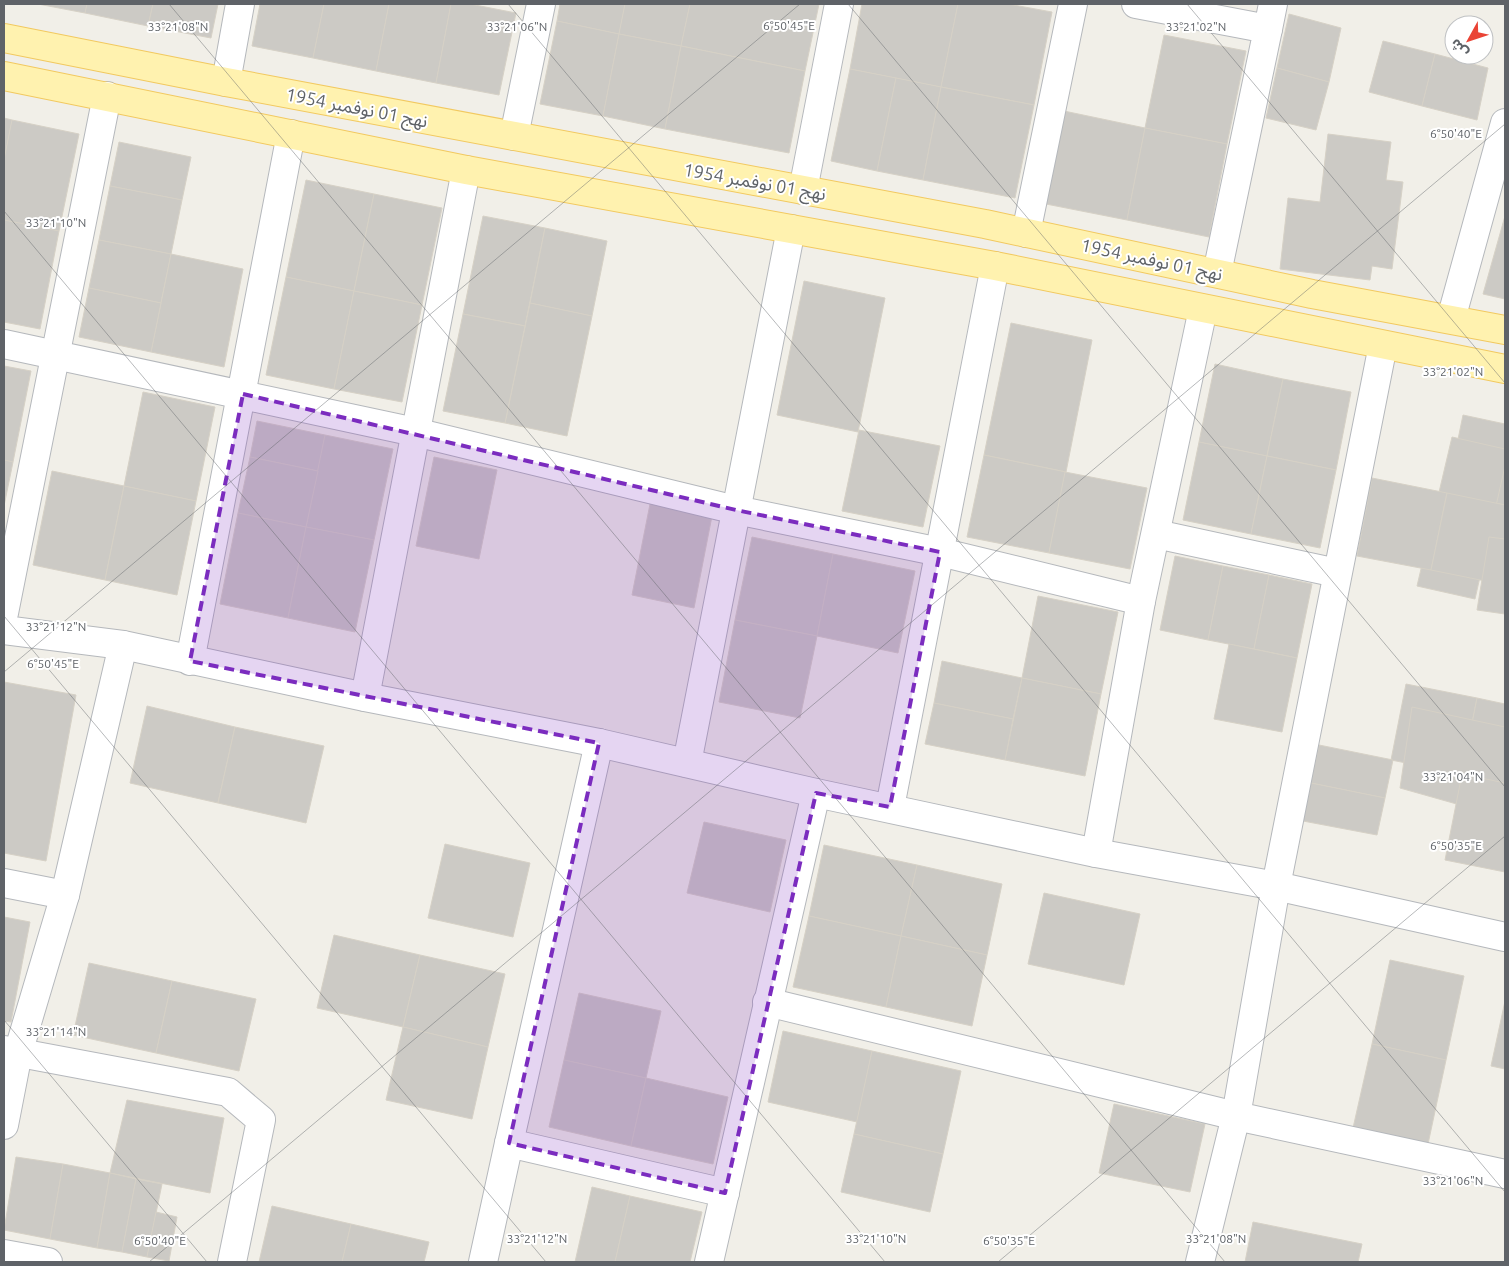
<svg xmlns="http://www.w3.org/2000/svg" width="1509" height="1266" viewBox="0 0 1509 1266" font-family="Ubuntu,'Noto Sans Arabic',sans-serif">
<rect width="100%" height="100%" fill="#f1efe8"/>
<g fill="#cccac5" stroke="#d6d1c6">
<polygon points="38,4 87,4 85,13"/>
<polygon points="87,4 153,4 148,26 85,13"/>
<polygon points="153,4 218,4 211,38 148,26"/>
<polygon points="260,4 324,4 313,58 252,46"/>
<polygon points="324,4 389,4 376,71 313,58"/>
<polygon points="389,4 451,4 436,83 376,71"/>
<polygon points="451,4 470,4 516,13 499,95 436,83"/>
<polygon points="560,4 625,4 619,34 557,21"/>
<polygon points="625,4 690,4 681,46 619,34"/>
<polygon points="690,4 819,4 805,71 681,46"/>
<polygon points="862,4 958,4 941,87 850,69"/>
<polygon points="958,4 1008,4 1052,12 1034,105 941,87"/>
<polygon points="1289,14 1341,28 1329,82 1277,68"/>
<polygon points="557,21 619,34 603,116 540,104"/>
<polygon points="619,34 681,46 665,129 603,116"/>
<polygon points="1164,35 1246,51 1227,144 1145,128"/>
<polygon points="1383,41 1435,54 1422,106 1369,92"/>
<polygon points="681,46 805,71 789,153 665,129"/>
<polygon points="1435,54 1488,68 1477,120 1422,106"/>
<polygon points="1277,68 1329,82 1316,130 1266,118"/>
<polygon points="850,69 896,78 877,171 831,161"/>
<polygon points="896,78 941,87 923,180 877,171"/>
<polygon points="941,87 1034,105 1015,198 923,180"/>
<polygon points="1064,111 1145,128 1127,220 1046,204"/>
<polygon points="4,118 12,120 4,160"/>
<polygon points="12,120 79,134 59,231 4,220 4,160"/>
<polygon points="1145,128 1227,144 1209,237 1127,220"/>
<polygon points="1328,134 1391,142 1386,180 1403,182 1392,269 1372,266 1370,280 1280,269 1288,198 1320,202"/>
<polygon points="119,142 191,157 182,200 110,186"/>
<polygon points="306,180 374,194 354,291 286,277"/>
<polygon points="110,186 182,200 171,254 99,240"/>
<polygon points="374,194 442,208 422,305 354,291"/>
<polygon points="483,216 545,228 525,326 463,314"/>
<polygon points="1505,216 1505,299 1483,294"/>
<polygon points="4,220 59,231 40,329 4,322"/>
<polygon points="545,228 607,241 592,316 530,303"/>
<polygon points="99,240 171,254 161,303 89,288"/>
<polygon points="171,254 243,269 224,367 151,352"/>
<polygon points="286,277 354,291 334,389 266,375"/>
<polygon points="804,281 885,298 858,432 777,415"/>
<polygon points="89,288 161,303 151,352 79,337"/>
<polygon points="354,291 422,305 402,402 334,389"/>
<polygon points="530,303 592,316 567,436 505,423"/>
<polygon points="463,314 525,326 505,423 443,411"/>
<polygon points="1011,323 1092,340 1066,472 984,455"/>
<polygon points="1215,364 1283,379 1267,456 1199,442"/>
<polygon points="4,366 31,371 13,462 4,460"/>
<polygon points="1283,379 1351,392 1336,470 1267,456"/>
<polygon points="143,392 215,407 196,501 124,486"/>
<polygon points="1463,415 1505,424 1505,505 1447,493"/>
<polygon points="257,421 325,435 318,471 250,457"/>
<polygon points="859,430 940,446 923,527 842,511"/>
<polygon points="325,435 393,449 374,540 306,527"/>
<polygon points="1452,437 1505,449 1505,466 1475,599 1417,586"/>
<polygon points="1199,442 1267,456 1251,534 1183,520"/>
<polygon points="984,455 1066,472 1049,553 967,537"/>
<polygon points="1267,456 1336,470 1320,548 1251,534"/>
<polygon points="250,457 318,471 306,527 238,513"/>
<polygon points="434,457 497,470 479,559 416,546"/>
<polygon points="4,460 13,462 4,506"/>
<polygon points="52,471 124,486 105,580 33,565"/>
<polygon points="1065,472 1147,488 1130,569 1049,553"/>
<polygon points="1372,478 1447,493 1431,570 1357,556"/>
<polygon points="124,486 196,501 177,595 105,580"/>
<polygon points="1447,493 1505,505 1505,585 1431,570"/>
<polygon points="650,504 712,516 694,608 632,595"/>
<polygon points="238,513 306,527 288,618 220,604"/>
<polygon points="306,527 374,540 355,632 288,618"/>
<polygon points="752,537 833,554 817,636 735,620"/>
<polygon points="1489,537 1505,539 1505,614 1477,610"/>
<polygon points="833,554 915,571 898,653 817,636"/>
<polygon points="1175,556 1223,566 1208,640 1160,630"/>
<polygon points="1223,566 1269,575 1254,649 1208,640"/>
<polygon points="1269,575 1312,584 1297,658 1254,649"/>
<polygon points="1038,596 1118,612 1101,694 1022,678"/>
<polygon points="735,620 817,636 800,718 719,702"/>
<polygon points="1229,644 1297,658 1282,732 1214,719"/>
<polygon points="942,661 1022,678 1013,719 934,703"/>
<polygon points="1022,678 1101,694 1085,776 1005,760"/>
<polygon points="4,682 76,695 46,861 4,853"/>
<polygon points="1406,684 1477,698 1462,774 1391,760"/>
<polygon points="1477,698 1505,704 1505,783 1462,774"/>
<polygon points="934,703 1013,719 1005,760 925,744"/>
<polygon points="147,706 235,727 218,803 130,783"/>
<polygon points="1412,707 1505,727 1505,786 1499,816 1400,788"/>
<polygon points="235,727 324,746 306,823 218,803"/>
<polygon points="1319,745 1393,760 1385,798 1311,783"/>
<polygon points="1462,774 1505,783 1505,872 1445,860"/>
<polygon points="1311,783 1385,798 1377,835 1303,821"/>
<polygon points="704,822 786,840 770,912 687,893"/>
<polygon points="445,844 530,863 513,937 428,918"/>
<polygon points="824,845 917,865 901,936 809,916"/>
<polygon points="917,865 1002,884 987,955 901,936"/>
<polygon points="1044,893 1140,914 1124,985 1028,964"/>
<polygon points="809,916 901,936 886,1007 793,987"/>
<polygon points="4,917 30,922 11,1022 4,1021"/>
<polygon points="334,935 420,955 403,1027 317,1008"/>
<polygon points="901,936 987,955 972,1026 886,1007"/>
<polygon points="420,955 505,974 488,1047 403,1027"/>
<polygon points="1390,960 1464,976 1446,1060 1372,1044"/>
<polygon points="89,963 172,981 156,1053 73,1035"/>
<polygon points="172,981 256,999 239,1071 156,1053"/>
<polygon points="579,993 661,1011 646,1078 564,1060"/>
<polygon points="1505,1001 1505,1069 1491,1066"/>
<polygon points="403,1027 488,1047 472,1119 386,1100"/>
<polygon points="783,1031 872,1051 857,1122 768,1102"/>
<polygon points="1372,1044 1446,1060 1428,1144 1353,1128"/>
<polygon points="872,1051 961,1071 943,1154 854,1134"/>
<polygon points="564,1060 646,1078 631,1146 549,1127"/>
<polygon points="646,1078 728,1097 713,1164 631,1146"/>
<polygon points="127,1100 224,1118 210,1193 110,1173"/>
<polygon points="1114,1104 1205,1124 1190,1192 1099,1173"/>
<polygon points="854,1134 943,1154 930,1212 841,1192"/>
<polygon points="16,1157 63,1164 50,1239 4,1230"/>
<polygon points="63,1164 110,1173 97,1248 50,1239"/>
<polygon points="110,1173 136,1179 122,1252 97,1248"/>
<polygon points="136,1179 162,1184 147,1257 122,1252"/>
<polygon points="592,1187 630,1196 615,1262 575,1262"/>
<polygon points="630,1196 702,1212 690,1262 615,1262"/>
<polygon points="272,1206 351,1224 342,1262 259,1262"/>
<polygon points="156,1212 177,1217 169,1261 147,1257"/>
<polygon points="1253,1222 1362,1244 1358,1262 1245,1262"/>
<polygon points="351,1224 429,1242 424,1262 342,1262"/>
</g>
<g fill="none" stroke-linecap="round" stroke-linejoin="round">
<g stroke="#b5b8bc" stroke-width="30">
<g id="minor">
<polyline points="1136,4 1268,29 1217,273"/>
<polyline points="1268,29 1273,4"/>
<polyline points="226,82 240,4"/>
<polyline points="514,136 541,4"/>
<polyline points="803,190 839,4"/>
<polyline points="1026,233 1073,4"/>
<polyline points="1451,319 1505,123"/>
<polyline points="4,344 415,432 736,510 940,552 1141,601"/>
<polyline points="1156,534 1337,573"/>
<polyline points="4,613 107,96"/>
<polyline points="4,630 123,645 365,697 599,743 816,793 1096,853 1276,886 1505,937"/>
<polyline points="190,661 291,134"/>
<polyline points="365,697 466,170"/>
<polyline points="687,763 791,229"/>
<polyline points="890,807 995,266"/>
<polyline points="1096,853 1141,601 1203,309"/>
<polyline points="4,883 65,895"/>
<polyline points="767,1002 1236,1116 1505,1174"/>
<polyline points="4,1050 228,1092 261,1120 232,1262"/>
<polyline points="4,1125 18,1053 65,895 123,645"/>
<polyline points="509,1143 599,743"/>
<polyline points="4,1254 48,1262"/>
<polyline points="483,1262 509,1143 725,1193"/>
<polyline points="709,1262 816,793"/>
<polyline points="1200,1262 1236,1116 1276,886 1383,345"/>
</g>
</g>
<g stroke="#f2c960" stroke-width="30">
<g id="major">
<polyline points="4,38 226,82 985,224 1312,294 1505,330"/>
<polyline points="4,76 466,170 995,266 1505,369"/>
</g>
</g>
<use href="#minor" stroke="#fff" stroke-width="28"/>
<use href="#major" stroke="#fff2af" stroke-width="28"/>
</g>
<path fill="#7b2cbf" fill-opacity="0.2" stroke="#7b2cbf" stroke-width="4" stroke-dasharray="10 6" stroke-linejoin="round" d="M243,394L736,510L940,552L890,807L816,793L725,1193L509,1143L599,743L190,661Z"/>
<path fill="none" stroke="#5f6368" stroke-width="1" stroke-opacity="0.45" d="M169,4L1225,1262M508,4L1505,1192M848,4L1505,787M1187,4L1505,383M4,211L885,1262M4,616L546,1262M4,672L800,4M4,1020L207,1262M149,1262L1505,124M998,1262L1505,836"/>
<g text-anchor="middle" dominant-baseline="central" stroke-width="4" stroke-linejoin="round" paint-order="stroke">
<g font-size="18" fill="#5f6368" stroke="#fff">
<text transform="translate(357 107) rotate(11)">نهج 01 نوفمبر 1954</text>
<text transform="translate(755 181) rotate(10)">نهج 01 نوفمبر 1954</text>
<text transform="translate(1152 259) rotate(12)">نهج 01 نوفمبر 1954</text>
</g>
</g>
<g font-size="12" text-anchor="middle" fill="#5f6368" stroke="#fff" stroke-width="4" stroke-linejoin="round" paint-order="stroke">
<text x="789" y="30">6°50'45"E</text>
<text x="517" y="31">33°21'06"N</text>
<text x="178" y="31">33°21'08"N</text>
<text x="1196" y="31">33°21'02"N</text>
<text x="1456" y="138">6°50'40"E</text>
<text x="56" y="227">33°21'10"N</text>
<text x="1453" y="376">33°21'02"N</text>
<text x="56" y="631">33°21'12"N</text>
<text x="53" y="668">6°50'45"E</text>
<text x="1453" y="781">33°21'04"N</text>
<text x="1456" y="850">6°50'35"E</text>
<text x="56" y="1036">33°21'14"N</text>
<text x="1453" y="1185">33°21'06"N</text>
<text x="537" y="1243">33°21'12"N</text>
<text x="876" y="1243">33°21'10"N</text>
<text x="1216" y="1243">33°21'08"N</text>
<text x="160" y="1245">6°50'40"E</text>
<text x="1009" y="1245">6°50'35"E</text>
</g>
<rect width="1509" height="1266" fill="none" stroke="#5f6368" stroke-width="10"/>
<g transform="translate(1469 40) rotate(230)"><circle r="24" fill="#ffffff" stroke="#bfc1c3"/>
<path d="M0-4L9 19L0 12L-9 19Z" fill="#ea4335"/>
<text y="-8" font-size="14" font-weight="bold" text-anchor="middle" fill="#5f6368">ش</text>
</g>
</svg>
